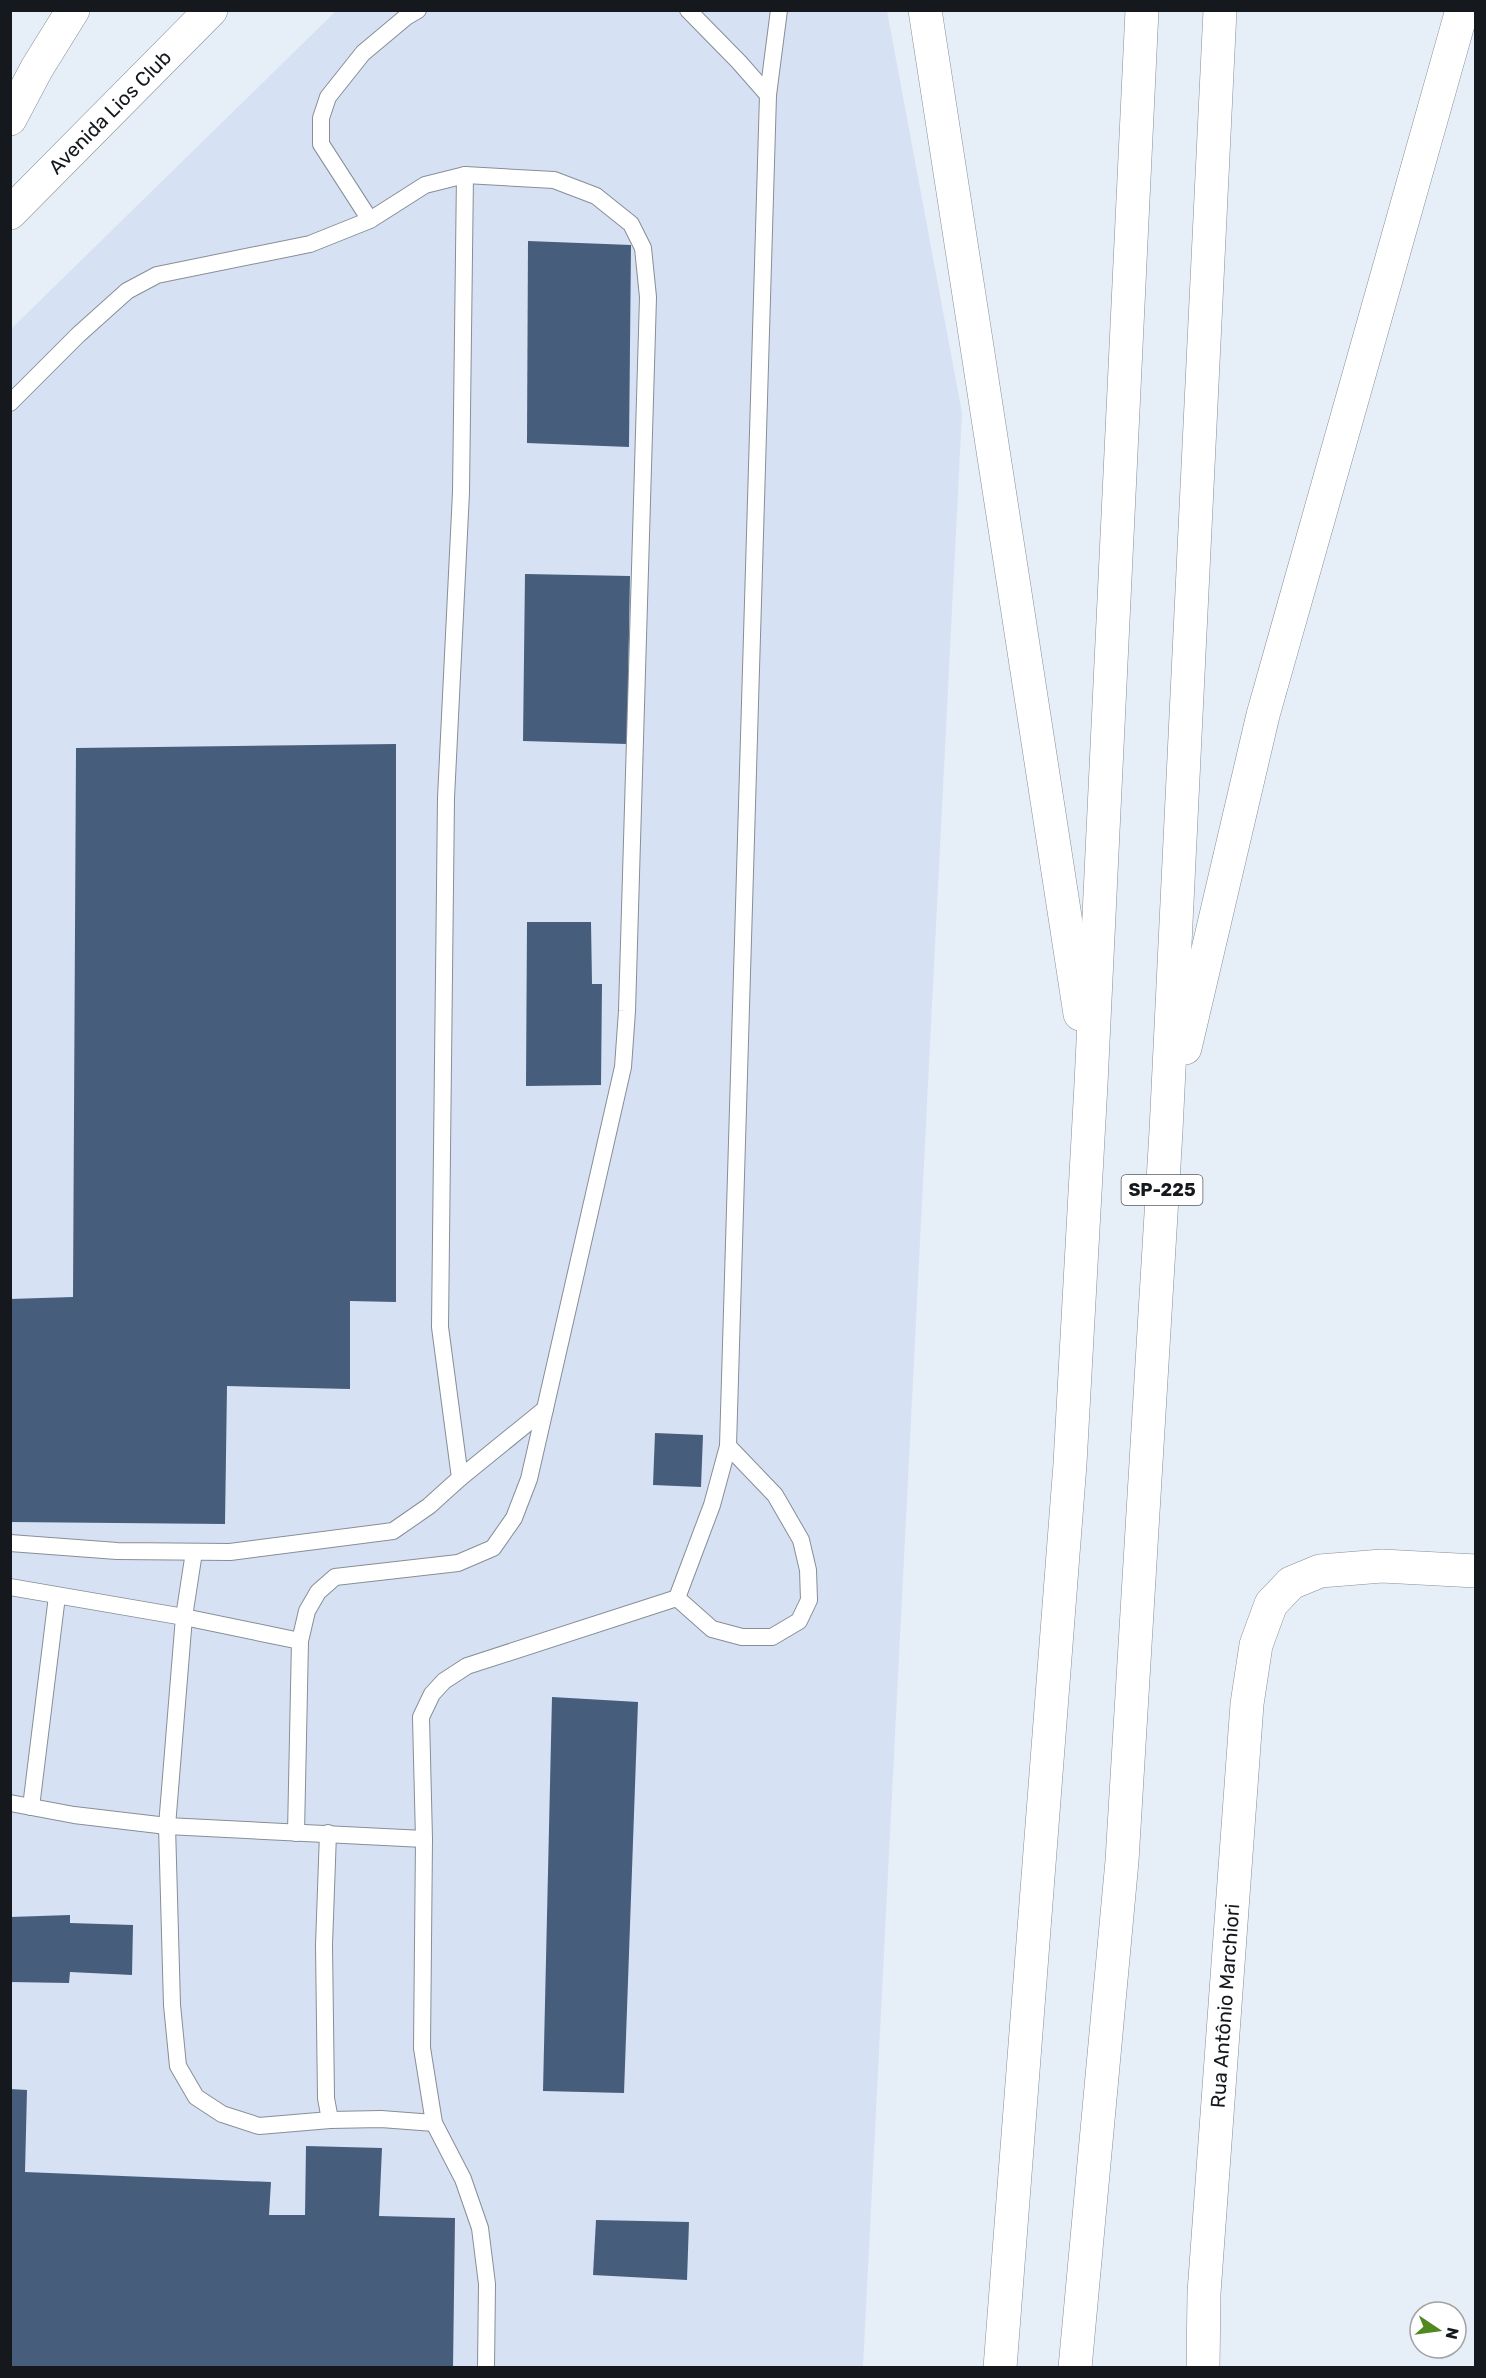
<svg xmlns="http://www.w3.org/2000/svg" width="1486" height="2378" viewBox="0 0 1486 2378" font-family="Rubik,sans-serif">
<rect width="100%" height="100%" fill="#e6eef8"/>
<polygon fill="#d6e2f3" points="336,11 887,11 962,413 863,2367 11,2368 11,329"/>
<g fill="#465d7c">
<polygon points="528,241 631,245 629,447 527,443"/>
<polygon points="525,574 630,576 627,744 523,741"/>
<polygon points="396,744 396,1302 350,1301 350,1389 227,1386 225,1524 10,1522 10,1299 73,1297 76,748"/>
<polygon points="527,922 591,922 592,984 602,984 601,1085 526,1086"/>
<polygon points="655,1433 703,1435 701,1487 653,1485"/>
<polygon points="552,1697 638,1702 624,2093 543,2091"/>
<polygon points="70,1915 70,1923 133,1925 132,1975 70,1972 69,1983 10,1982 10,1917"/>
<polygon points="10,2089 27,2090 25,2172 271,2182 269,2215 305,2215 306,2146 382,2148 379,2216 455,2218 453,2368 10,2368"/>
<polygon points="596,2220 689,2222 687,2280 593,2275"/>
</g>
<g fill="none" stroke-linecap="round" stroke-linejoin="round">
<g stroke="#878e97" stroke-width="18">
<g id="lane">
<polyline points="688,10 739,62 768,95"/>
<polyline points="10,403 78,335 127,291 157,275 310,244 370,220 321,144 321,118 328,97 363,53 406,17 418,10"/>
<polyline points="460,1478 545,1409"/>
<polyline points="10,1543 117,1551 230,1552 393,1531 429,1506 460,1478 440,1327 446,798 461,492 465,175"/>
<polyline points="194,1552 184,1617 167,1826 172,2005 178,2066 196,2097 222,2114 259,2126 330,2120 381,2119 434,2123"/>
<polyline points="10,1587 184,1617 300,1641"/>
<polyline points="677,1598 712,1505 728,1446"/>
<polyline points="10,1803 74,1815 167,1826 424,1839"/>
<polyline points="31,1807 57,1596"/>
<polyline points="296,1833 300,1641 307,1611 318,1592 335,1577 458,1563 493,1548 514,1518 529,1479 623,1067 627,1011 648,297 643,248 631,224 596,196 554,180 465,175 425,185 370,220"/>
<polyline points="328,1833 324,1945 326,2098 330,2120"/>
<polyline points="486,2368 487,2284 480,2228 463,2179 434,2123 422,2048 424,1839 421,1717 432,1694 444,1681 467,1666 677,1598 712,1629 742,1637 772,1637 799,1621 809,1600 808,1570 801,1540 775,1495 728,1446 768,95 779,10"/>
</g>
</g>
<g stroke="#878e97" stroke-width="34">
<g id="street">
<polyline points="10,119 37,68 73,10"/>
<path id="s1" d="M1203,2368L1204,2293L1247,1704L1256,1645L1271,1604L1291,1583L1320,1571L1382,1566L1476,1571"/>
</g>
</g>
<g stroke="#878e97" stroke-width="34">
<g id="secondary">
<path id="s2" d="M10,213L211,10"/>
</g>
</g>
<g stroke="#878e97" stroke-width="34">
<g id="highway">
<polyline points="925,10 1080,1014"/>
<polyline points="1185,1048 1263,715 1462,10"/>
<polyline points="1000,2368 1070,1464 1091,1084 1142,10"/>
<polyline points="1075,2368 1122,1861 1166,1131 1220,10"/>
</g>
</g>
<use href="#lane" stroke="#fff" stroke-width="16"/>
<use href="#street" stroke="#fff" stroke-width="33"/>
<use href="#secondary" stroke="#fff" stroke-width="33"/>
<use href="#highway" stroke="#fff" stroke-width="33"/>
</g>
<g text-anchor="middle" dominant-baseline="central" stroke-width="6" stroke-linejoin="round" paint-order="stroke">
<rect fill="#fff" stroke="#5b5d60" stroke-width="1.5" x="1121.5" y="1175" width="81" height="30" rx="4.5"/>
<g font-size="18" font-weight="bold" fill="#15181c">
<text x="1162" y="1190">SP-225</text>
</g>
<g font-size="20" fill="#15181c" stroke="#fff">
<text stroke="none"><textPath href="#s2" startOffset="142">Avenida Lios Club</textPath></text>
<text stroke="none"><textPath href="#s1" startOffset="363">Rua Antônio Marchiori</textPath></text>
</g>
</g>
<rect width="1486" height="2378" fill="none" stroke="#15181c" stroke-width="24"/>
<g transform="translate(1438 2330) rotate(103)"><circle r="28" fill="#ffffff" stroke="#a1a3a4" stroke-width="1.5"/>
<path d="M0-4.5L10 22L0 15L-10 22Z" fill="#528820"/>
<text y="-9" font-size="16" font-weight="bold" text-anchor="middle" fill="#15181c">N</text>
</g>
</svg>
